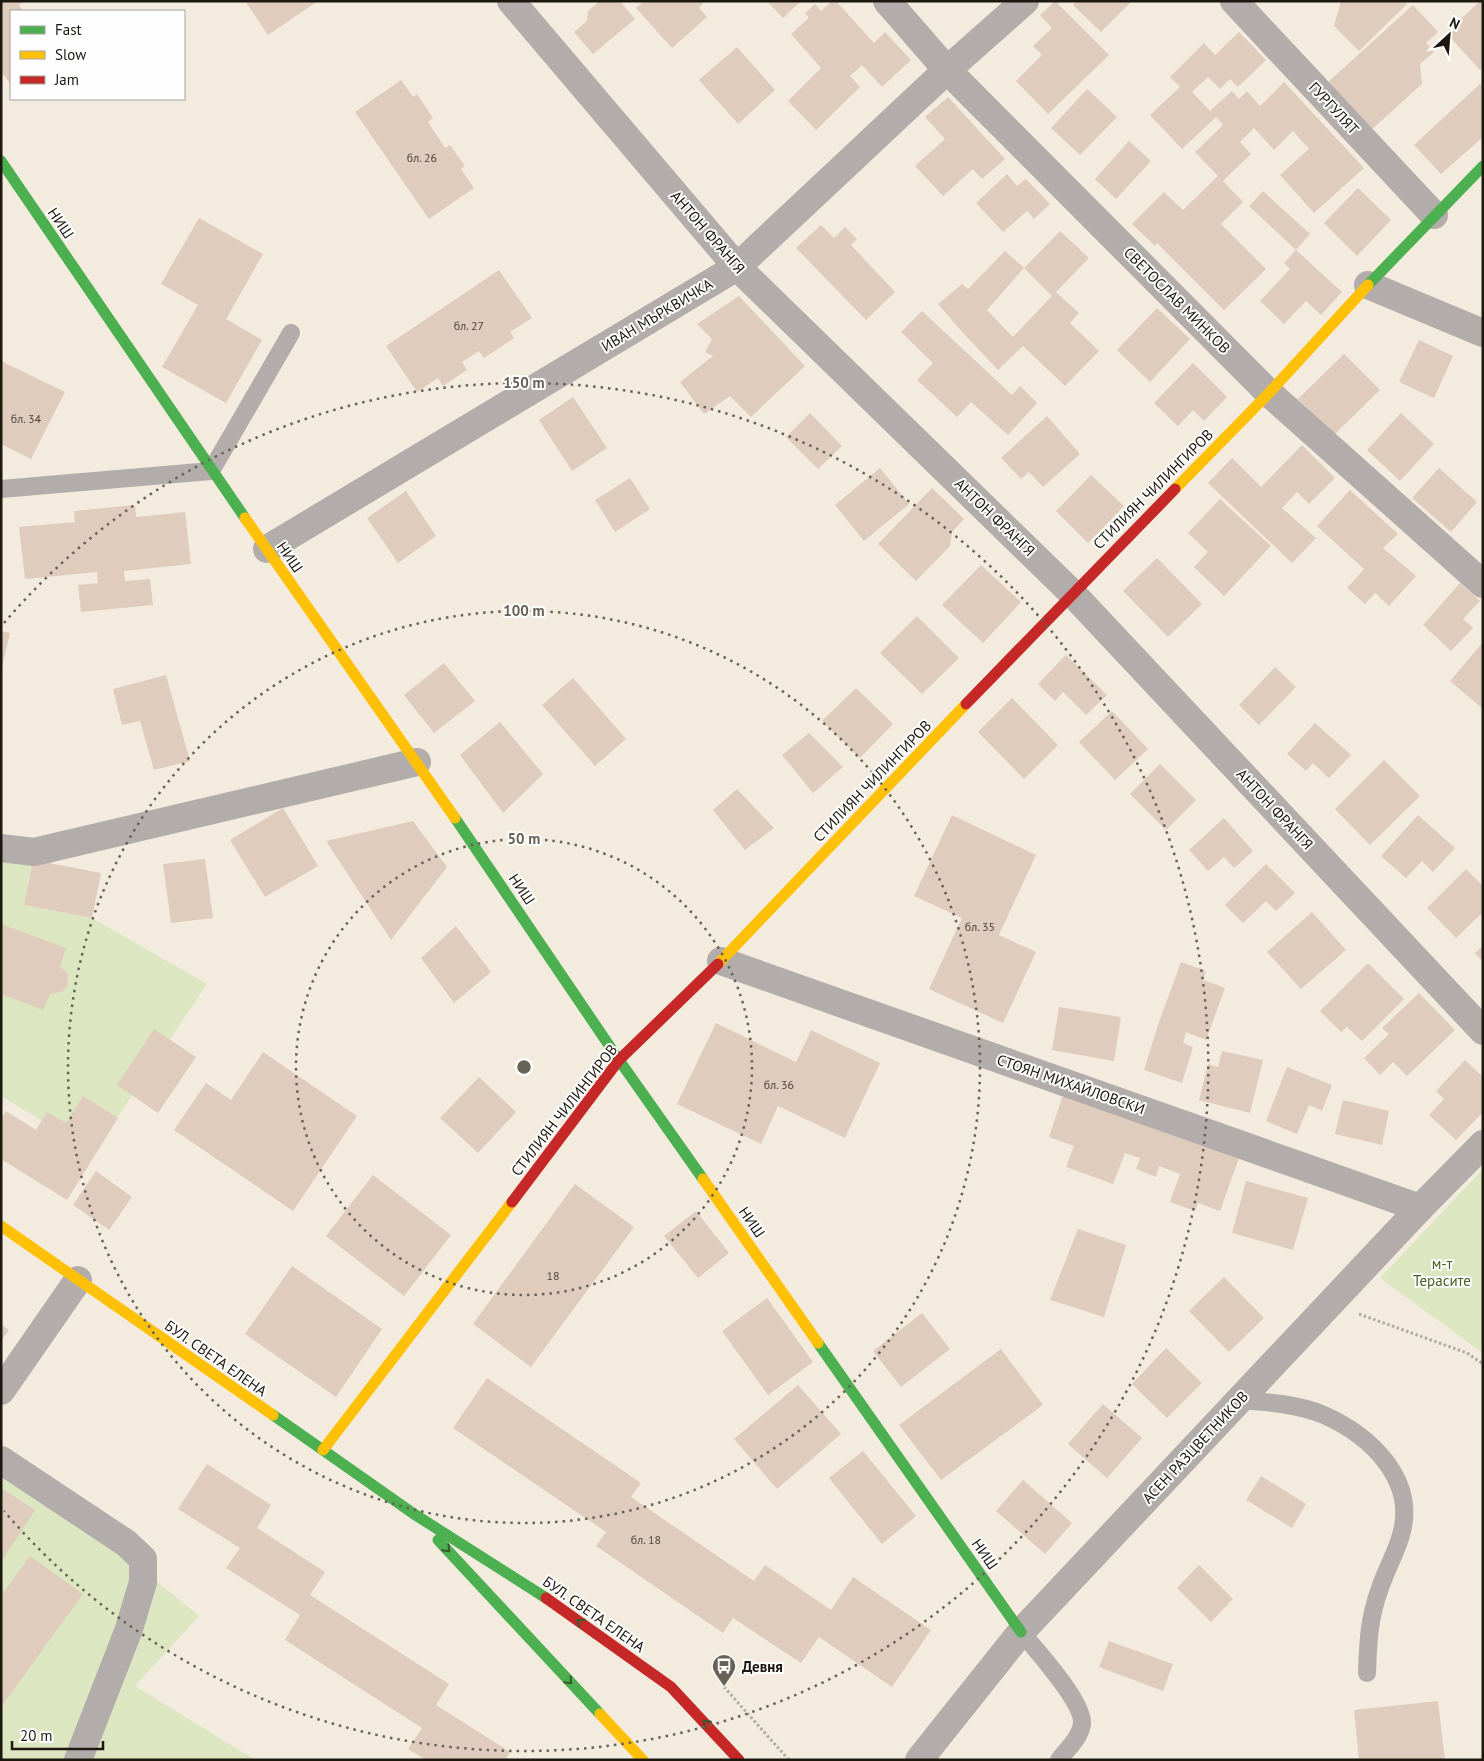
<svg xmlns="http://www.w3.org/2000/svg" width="1484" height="1761" viewBox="0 0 1484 1761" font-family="'PT Sans',sans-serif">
<rect width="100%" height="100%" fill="#f3ecde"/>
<g fill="#dce6c1">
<polygon points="1,848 34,852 24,905 92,918 207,984 114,1122 96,1153 1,1096"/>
<polygon points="1483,1169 1483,1353 1380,1278"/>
<polygon points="1,1454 199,1616 135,1686 255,1760 1,1760"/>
</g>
<g fill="#e0ccbd">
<polygon points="1,1 24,1 19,5 23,11 11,11 11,85 1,71"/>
<polygon points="245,1 318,1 268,35"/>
<polygon points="600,1 620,1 635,19 593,54 574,32 587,21 588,11"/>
<polygon points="644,1 705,1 699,8 707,17 672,48 636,8"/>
<polygon points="767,1 801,1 783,18"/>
<polygon points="832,1 836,1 874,43 885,32 911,60 882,87 862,65 850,76 860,87 816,130 788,101 821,68 791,34 809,18 805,13 815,4 821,11"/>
<polygon points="1055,1 1109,55 1048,114 1016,81 1042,55 1033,46 1052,28 1040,15"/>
<polygon points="1077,1 1132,1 1101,32 1073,5"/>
<polygon points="1341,1 1405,1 1407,4 1359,51 1334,26"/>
<polygon points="1480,1 1483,1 1483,67 1480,70 1446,33"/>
<polygon points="1413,5 1438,32 1426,43 1434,52 1420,64 1422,84 1371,130 1327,83"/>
<polygon points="1239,32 1266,60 1238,87 1230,79 1220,89 1208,77 1192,92 1210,111 1232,91 1239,99 1247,91 1260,106 1284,82 1364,168 1314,213 1280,175 1309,149 1293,131 1274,150 1254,128 1240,142 1251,154 1223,181 1243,202 1221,224 1266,269 1224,310 1157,243 1155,246 1132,224 1164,192 1183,210 1218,176 1195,152 1223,125 1216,117 1182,149 1150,115 1180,87 1170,77 1204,43 1215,55"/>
<polygon points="737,47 775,90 738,124 699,80"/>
<polygon points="401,80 413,97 417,94 433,118 428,122 445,148 450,145 465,166 461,169 474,188 429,219 355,112"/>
<polygon points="1480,84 1483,87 1483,137 1441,174 1414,145"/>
<polygon points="1087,89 1117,117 1080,155 1051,128"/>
<polygon points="948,97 1005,159 982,179 973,169 943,196 915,166 945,139 925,117"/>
<polygon points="1129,141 1151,161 1116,199 1095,179"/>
<polygon points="1007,174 1017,186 1026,179 1050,204 1034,219 1027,211 1003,232 976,203"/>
<polygon points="1358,188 1391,220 1357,256 1324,223"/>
<polygon points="1263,191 1310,234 1296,250 1249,206"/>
<polygon points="199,218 263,254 226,319 262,340 226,403 162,367 198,305 161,284"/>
<polygon points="821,225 834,238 845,227 857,239 851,245 895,292 866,320 796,248"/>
<polygon points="1060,231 1089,258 1056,292 1079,313 1070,323 1099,351 1065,386 1023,346 998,370 963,333 938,304 962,284 968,289 1005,251 1024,268 987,310 1013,337 1052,296 1024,268"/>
<polygon points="1296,250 1342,292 1321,315 1306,301 1284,324 1260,301 1290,269 1284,263"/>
<polygon points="499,270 532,318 510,332 514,338 484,358 479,351 462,362 467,370 443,386 438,378 417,392 386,346"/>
<polygon points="739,296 805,366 751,417 730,396 704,414 680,382 713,356 705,352 712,339 697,324"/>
<polygon points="1157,308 1190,339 1150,382 1117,350"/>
<polygon points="922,311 1012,395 1020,386 1037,403 1008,435 971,402 957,417 917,380 933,363 901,332"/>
<polygon points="1419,340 1453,356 1434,398 1399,382"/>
<polygon points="1344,354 1380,390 1334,435 1298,399"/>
<polygon points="1,361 65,392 31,459 1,444"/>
<polygon points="1193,363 1227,397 1204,421 1193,410 1178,426 1154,403"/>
<polygon points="573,397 607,448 572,471 539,420"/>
<polygon points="810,413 842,446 818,469 786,437"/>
<polygon points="1401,413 1434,444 1400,481 1367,450"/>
<polygon points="1047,416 1080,454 1043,487 1029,472 1021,479 1001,458"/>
<polygon points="1302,445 1335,478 1309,504 1297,492 1282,508 1316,538 1292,563 1208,483 1232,458 1261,487"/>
<polygon points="880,468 909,504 864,541 835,505"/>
<polygon points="1439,468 1477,502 1451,532 1412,498"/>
<polygon points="1091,475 1124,506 1088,543 1056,511"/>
<polygon points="630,478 650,509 615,532 595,500"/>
<polygon points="932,488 964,519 952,532 950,546 916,581 878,544"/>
<polygon points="1350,490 1398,534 1383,548 1416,576 1389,606 1375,593 1365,604 1347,588 1364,569 1317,526"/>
<polygon points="406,491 436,536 398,563 367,518"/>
<polygon points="1220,499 1271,546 1224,596 1194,567 1208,552 1188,533"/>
<polygon points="135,505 136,517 185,512 191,564 124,571 125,581 150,579 153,605 81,612 78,585 98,583 97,572 25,579 19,527 75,522 74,511"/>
<polygon points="1157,558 1202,604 1168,637 1123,591"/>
<polygon points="981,565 1021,602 983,643 942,605"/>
<polygon points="1460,583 1480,601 1463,619 1473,628 1451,651 1423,625"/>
<polygon points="917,616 959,658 922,694 880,653"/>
<polygon points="1,631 10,633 2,667 1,667"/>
<polygon points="1483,642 1483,709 1450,681"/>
<polygon points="1066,655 1107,695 1086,715 1063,692 1055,701 1038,684"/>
<polygon points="444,663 475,701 434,733 404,695"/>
<polygon points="1275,667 1296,687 1259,725 1239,705"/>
<polygon points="166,675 190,761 154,770 140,721 122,725 113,689"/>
<polygon points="573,678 626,739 595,766 542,705"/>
<polygon points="856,688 893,724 860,758 822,721"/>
<polygon points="1012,698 1058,745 1024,779 978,732"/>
<polygon points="1112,711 1148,749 1115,780 1079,742"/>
<polygon points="500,722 543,774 503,813 460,755"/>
<polygon points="1315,723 1351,755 1329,778 1313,763 1306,771 1287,754"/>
<polygon points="809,733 843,767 813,793 782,755"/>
<polygon points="1384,760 1420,796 1370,845 1335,809"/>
<polygon points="1160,764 1196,800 1166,830 1130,794"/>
<polygon points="737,789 774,828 745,850 713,810"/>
<polygon points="283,808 318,866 265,897 230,840"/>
<polygon points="952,815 1036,855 999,935 1036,952 1003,1023 929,989 962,918 914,896"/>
<polygon points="1418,815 1455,848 1433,872 1422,861 1406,878 1381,856"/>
<polygon points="1224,818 1253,851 1234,868 1224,857 1208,871 1189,850"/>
<polygon points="413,821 447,867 391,940 326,841"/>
<polygon points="205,859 213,918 171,923 163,864"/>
<polygon points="33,860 101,873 92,918 24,905"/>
<polygon points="1266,864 1295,893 1276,911 1266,901 1243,923 1225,905"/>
<polygon points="1466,869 1483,886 1483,912 1456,938 1427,908"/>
<polygon points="1312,912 1346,950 1301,989 1267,952"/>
<polygon points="1,924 66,948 60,967 67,972 68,984 63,991 50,994 43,1010 1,994"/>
<polygon points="456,926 491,972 454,1003 421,958"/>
<polygon points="1483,946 1483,962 1475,953"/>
<polygon points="1181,962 1206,971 1203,980 1225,988 1206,1040 1186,1032 1183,1043 1193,1047 1182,1083 1144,1070 1159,1022"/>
<polygon points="1368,963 1404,999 1362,1041 1347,1027 1341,1032 1320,1011"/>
<polygon points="1419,993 1455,1030 1407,1076 1393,1062 1380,1075 1364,1058 1389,1034 1382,1028"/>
<polygon points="1059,1007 1121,1017 1114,1061 1052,1050"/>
<polygon points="716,1023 796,1062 811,1030 880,1063 845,1138 778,1106 761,1144 677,1104"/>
<polygon points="154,1029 196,1057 158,1113 117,1085"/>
<polygon points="1222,1051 1263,1060 1250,1113 1199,1100 1208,1064 1218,1067"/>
<polygon points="263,1052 357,1116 293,1211 174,1130 206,1083 231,1100"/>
<polygon points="1465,1060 1483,1077 1483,1112 1456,1140 1429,1115 1444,1099 1436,1091"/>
<polygon points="1287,1067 1332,1085 1322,1111 1309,1105 1297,1134 1266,1121"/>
<polygon points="479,1077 516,1112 478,1153 440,1118"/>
<polygon points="1063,1095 1239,1158 1220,1211 1198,1203 1195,1211 1170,1202 1180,1174 1159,1166 1156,1177 1136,1169 1140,1158 1125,1153 1113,1184 1066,1167 1074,1146 1049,1137"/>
<polygon points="83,1096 118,1118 67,1200 1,1159 1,1118 6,1111 36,1130 47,1112 66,1123"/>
<polygon points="1343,1100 1389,1111 1382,1145 1335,1134"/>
<polygon points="96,1171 132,1197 109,1230 73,1205"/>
<polygon points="373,1175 451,1235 404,1296 326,1236"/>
<polygon points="1246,1181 1308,1198 1293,1250 1232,1233"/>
<polygon points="575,1184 634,1227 531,1367 473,1324"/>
<polygon points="696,1211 729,1253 698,1278 664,1236"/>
<polygon points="1078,1229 1126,1245 1104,1317 1050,1300"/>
<polygon points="292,1266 382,1329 336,1397 245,1334"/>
<polygon points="1224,1277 1264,1318 1229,1352 1189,1311"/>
<polygon points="767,1298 813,1362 768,1395 722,1331"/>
<polygon points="922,1313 950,1349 901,1387 873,1351"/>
<polygon points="1,1324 9,1330 1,1341"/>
<polygon points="1166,1348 1202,1383 1167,1418 1132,1384"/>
<polygon points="1001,1349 1043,1405 941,1480 899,1425"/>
<polygon points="487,1378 641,1483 631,1497 754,1581 765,1565 831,1610 853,1577 931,1630 892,1687 819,1637 801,1663 733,1618 723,1633 596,1546 606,1532 453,1428"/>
<polygon points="798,1385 841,1434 777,1489 734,1439"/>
<polygon points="1103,1404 1142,1438 1107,1478 1068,1444"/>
<polygon points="863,1451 916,1516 882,1544 829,1478"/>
<polygon points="207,1464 271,1505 257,1528 325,1572 310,1595 449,1684 436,1705 510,1752 505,1760 426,1760 408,1749 422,1728 285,1640 300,1615 226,1568 240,1548 178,1509"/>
<polygon points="1261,1476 1306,1504 1292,1528 1246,1500"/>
<polygon points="1023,1480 1072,1523 1045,1554 996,1511"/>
<polygon points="1,1488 35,1510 1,1562"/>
<polygon points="30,1556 83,1594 1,1707 1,1596"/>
<polygon points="1199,1565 1233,1599 1211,1622 1177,1588"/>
<polygon points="1109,1641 1173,1664 1163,1691 1099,1667"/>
<polygon points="1438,1701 1445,1760 1359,1760 1354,1710"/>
</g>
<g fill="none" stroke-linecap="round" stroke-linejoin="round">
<g stroke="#aeaba7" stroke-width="3" stroke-dasharray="2.5 2.5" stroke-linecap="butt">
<polyline points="1359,1314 1467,1353 1483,1364"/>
<polyline points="724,1687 789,1760"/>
</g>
<g stroke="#b2acab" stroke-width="18">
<polyline points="1,489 211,471 291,333"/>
<path d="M1239,1400C1267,1402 1298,1404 1324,1415C1371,1436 1417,1480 1401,1535C1396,1553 1386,1570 1380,1588C1369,1618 1368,1642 1367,1673"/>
<path d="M1021,1632C1036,1650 1084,1702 1082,1724C1080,1738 1067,1749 1059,1760"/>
</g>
<g stroke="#b2acab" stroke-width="28">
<polyline points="511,1 737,267 1072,593 1483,1031"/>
<polyline points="887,1 947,70 1269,393 1483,584"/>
<polyline points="1234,1 1434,215"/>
<polyline points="1368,285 1483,333"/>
<polyline points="267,549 737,267 947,70 1025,1"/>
<polyline points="1,848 34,852 417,762"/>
<polyline points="721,961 1420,1208"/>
<polyline points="1,1391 78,1280"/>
<polyline points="1,1460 126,1543 143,1559 143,1582 129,1629 78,1760"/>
<polyline points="919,1760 1021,1632 1420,1208 1483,1144"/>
</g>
<g stroke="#4caf50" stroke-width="11">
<polyline points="1,161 245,518"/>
<polyline points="1368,285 1483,166"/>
<polyline points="455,818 619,1060 703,1179"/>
<polyline points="818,1343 1021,1632"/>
<polyline points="273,1415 414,1514 546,1598"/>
<polyline points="438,1540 600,1714"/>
</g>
<g stroke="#ffc107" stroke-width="11">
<polyline points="1175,489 1269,393 1368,285"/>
<polyline points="245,518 455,818"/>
<polyline points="718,964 966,704"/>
<polyline points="703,1179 818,1343"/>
<polyline points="1,1226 273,1415"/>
<polyline points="323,1450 512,1202"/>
<polyline points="600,1714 643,1760"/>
</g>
<g stroke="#c62828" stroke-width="11">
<polyline points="966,704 1175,489"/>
<polyline points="512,1202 619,1060 718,964"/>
<polyline points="546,1598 671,1687 739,1760"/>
</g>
</g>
<defs><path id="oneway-chevron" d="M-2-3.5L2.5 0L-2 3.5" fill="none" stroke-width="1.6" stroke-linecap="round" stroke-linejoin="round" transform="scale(1.25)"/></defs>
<g stroke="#325c2c">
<use href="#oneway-chevron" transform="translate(447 1549) rotate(47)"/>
<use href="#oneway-chevron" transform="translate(580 1622) rotate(-145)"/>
<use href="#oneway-chevron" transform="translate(569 1681) rotate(47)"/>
<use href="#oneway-chevron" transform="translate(706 1723) rotate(-133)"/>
</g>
<g fill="none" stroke="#676257" stroke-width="2.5" stroke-dasharray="2.5 5">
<circle cx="524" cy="1067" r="228"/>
<circle cx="524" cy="1067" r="456"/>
<path d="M4 623A684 684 0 1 1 4 1511"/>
</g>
<defs>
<g id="bus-pin" transform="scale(1.25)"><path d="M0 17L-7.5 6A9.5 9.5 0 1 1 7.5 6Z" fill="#676257" stroke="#fefefe"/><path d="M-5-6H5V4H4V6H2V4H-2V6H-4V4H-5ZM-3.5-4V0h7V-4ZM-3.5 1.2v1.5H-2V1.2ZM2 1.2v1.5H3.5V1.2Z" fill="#fff"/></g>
</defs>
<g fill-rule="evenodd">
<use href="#bus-pin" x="724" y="1666"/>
</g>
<g text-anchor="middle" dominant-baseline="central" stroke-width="4" stroke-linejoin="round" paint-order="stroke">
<g font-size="12" fill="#4d453a">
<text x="422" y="157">бл. 26</text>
<text x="469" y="325">бл. 27</text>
<text x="26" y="418">бл. 34</text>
<text x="980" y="926">бл. 35</text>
<text x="779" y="1084">бл. 36</text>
<text x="553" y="1275">18</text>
<text x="646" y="1539">бл. 18</text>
</g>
<g font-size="15" fill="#1c180f" stroke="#fefefe">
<text transform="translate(1334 108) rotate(47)">ГУРГУЛЯТ</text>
<text transform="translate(61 223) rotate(56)">НИШ</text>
<text transform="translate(708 232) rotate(49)">АНТОН ФРАНГЯ</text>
<text transform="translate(1177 300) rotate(45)">СВЕТОСЛАВ МИНКОВ</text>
<text transform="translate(657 315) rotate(-31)">ИВАН МЪРКВИЧКА</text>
<text transform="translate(1153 489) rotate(-45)">СТИЛИЯН ЧИЛИНГИРОВ</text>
<text transform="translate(995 517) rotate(44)">АНТОН ФРАНГЯ</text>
<text transform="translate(290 557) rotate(55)">НИШ</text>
<text transform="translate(872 781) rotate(-46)">СТИЛИЯН ЧИЛИНГИРОВ</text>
<text transform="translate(1275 809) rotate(47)">АНТОН ФРАНГЯ</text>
<text transform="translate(522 889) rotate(56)">НИШ</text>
<text transform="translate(1071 1084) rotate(19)">СТОЯН МИХАЙЛОВСКИ</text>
<text transform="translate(564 1110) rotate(-52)">СТИЛИЯН ЧИЛИНГИРОВ</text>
<text transform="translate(752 1222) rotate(55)">НИШ</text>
<text transform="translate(216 1358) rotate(35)">БУЛ. СВЕТА ЕЛЕНА</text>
<text transform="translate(1195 1447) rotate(-47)">АСЕН РАЗЦВЕТНИКОВ</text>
<text transform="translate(985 1554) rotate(55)">НИШ</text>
<text transform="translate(594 1614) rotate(35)">БУЛ. СВЕТА ЕЛЕНА</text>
</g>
<g font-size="15" fill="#475f20" stroke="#fefefe">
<text x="1442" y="1263">м-т<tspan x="1442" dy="17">Терасите</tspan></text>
</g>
<g font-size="15" font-weight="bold" fill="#1c180f" stroke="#fefefe" text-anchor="start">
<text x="742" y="1666">Девня</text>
</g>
</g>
<circle cx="524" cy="1067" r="8" fill="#676257" stroke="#fefefe" stroke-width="2.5"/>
<g font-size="15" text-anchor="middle" font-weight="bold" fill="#676257" stroke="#fefefe" stroke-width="4" stroke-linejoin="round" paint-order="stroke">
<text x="524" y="388">150 m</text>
<text x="524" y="616">100 m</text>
<text x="524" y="844">50 m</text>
</g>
<rect width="1484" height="1761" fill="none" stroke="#1c180f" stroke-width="5"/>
<rect x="10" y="10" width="175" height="90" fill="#fefefe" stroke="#a4a29e"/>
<rect x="20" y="26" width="25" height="8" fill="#4caf50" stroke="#a4a29e"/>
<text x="55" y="35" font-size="15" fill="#1c180f">Fast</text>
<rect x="20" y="51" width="25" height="8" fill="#ffc107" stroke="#a4a29e"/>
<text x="55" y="60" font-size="15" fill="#1c180f">Slow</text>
<rect x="20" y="76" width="25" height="8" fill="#c62828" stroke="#a4a29e"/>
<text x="55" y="85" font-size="15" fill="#1c180f">Jam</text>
<g transform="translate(1449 35) rotate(26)" stroke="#fefefe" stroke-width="4" paint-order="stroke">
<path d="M0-4L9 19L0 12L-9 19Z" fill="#1c180f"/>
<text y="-8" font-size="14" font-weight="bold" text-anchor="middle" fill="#1c180f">N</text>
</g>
<path d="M12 1741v8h91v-8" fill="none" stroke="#1c180f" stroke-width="2.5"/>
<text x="20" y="1741" font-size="15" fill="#1c180f" stroke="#fefefe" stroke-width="4" paint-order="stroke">20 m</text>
</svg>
